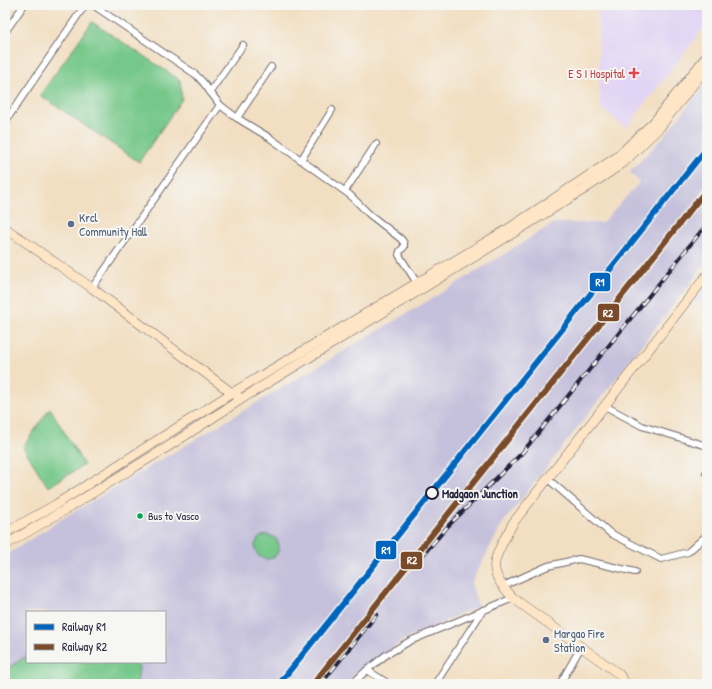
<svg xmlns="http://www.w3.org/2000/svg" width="712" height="689" viewBox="0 0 712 689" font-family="'Patrick Hand',sans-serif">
<rect width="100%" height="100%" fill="#f6f6f2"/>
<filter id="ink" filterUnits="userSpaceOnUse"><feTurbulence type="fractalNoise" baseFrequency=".025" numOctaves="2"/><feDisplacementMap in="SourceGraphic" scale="8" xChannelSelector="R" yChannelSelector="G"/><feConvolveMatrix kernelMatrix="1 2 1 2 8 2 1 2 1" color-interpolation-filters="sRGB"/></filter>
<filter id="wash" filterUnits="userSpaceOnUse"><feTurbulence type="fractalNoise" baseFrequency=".012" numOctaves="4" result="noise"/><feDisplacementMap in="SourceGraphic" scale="16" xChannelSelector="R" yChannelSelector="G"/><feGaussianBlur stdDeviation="0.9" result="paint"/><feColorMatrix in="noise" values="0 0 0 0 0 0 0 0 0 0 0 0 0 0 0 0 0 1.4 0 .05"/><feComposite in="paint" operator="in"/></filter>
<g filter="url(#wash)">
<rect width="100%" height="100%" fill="#f2dfc2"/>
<g fill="#e1d4f4">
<polygon points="603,5 707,5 707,24 626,128 600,107 598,14"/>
<polygon points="707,286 707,307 695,301"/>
</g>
<path fill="#c5c0db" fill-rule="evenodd" d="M707,82V262L503,523L471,583L478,606L404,640L358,672L345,684H5V556L65,517L451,287L554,223H602L639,183L630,172L665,135ZM27,612H165V662H27Z"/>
<g fill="#76c88a" stroke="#4c7562">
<polygon points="92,22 180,80 182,99 139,162 40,95"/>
<polygon points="50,408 84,465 48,487 23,447"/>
<circle cx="267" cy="547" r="12"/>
<polygon points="25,657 27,657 27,662 132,662 139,667 137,684 5,684 5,670"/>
</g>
</g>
<g filter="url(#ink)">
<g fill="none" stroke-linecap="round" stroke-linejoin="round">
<g stroke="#6b646a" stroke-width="8">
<g id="street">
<polyline points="93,5 195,74 202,81 220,105 237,118"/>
<polyline points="5,32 24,5"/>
<polyline points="271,67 237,118 270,138 350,195 369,214 401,239 404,243 404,247 400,251 399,255 417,283"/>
<polyline points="210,92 243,45"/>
<polyline points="5,122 85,5"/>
<polyline points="301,160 332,110"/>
<polyline points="345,191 376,144"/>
<polyline points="92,288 220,105"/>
<polyline points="605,406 642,426 707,446"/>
<polyline points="706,473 707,474"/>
<polyline points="548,479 610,533 661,559 688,552 707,535"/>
<polyline points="503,586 548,566 579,559 635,572"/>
<polyline points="367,670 389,684"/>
<polyline points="352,684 367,670 386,655 410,641 513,598"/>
<polyline points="435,684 483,610"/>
<polyline points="560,684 581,647"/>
</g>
</g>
<g stroke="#6b646a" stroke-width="10">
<g id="secondary">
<polyline points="5,228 92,288 232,393 237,395"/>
<polyline points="5,533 55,505 232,393 508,229 617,157 654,122 707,56"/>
<polyline points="5,545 63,511 169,446 243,398 510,235 583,190 623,163 660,127 707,67"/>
<path d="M626,684L619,674L513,598C506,590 496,580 495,569C492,557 508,534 513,523L707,275"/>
</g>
</g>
<use href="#street" stroke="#fff" stroke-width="6"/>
<use href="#secondary" stroke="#fde5c5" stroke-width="9"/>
<g stroke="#22223b" stroke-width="4">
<g id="rail">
<polyline points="421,557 449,525 522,453 707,224"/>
<polyline points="279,684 707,148"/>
<polyline points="313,684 707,189"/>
<polyline points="321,684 377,614"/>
</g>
</g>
<use href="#rail" stroke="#f6f6f2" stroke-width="2.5" stroke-dasharray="8" stroke-linecap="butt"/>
<g stroke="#f6f6f2" stroke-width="9">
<polyline id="rail-1" points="279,684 707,148"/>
</g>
<g stroke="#f6f6f2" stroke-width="9">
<polyline id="rail-2" points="313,684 707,189"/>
</g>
<use href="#rail-1" stroke="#0065bd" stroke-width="6"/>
<use href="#rail-2" stroke="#7a4b2a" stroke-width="6"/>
</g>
</g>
<path fill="#e0444e" stroke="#f6f6f2" stroke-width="1.5" d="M632 67h4v4h4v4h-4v4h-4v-4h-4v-4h4z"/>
<g fill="#5c6f8a" stroke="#f6f6f2" stroke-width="1.5">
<circle cx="71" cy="224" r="4"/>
<circle cx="546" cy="640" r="4"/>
</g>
<circle fill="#f6f6f2" stroke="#22223b" stroke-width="2" cx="432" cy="493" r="6"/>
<circle fill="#00a651" stroke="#f6f6f2" stroke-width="1.5" cx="140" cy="516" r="3.5"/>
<g text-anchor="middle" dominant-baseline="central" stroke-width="4" stroke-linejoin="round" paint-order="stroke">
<g font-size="11" fill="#22223b" stroke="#f6f6f2" text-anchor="start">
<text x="148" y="516">Bus to Vasco</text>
</g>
<g font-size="12" fill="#be3a42" stroke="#f6f6f2" text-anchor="end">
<text x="625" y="73">E S I Hospital</text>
</g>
<g font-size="12" fill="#4e5e75" stroke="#f6f6f2" text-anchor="start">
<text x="79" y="217">Krcl<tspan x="79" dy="14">Community Hall</tspan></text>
<text x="554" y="633">Margao Fire<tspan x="554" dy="14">Station</tspan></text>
</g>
<g font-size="12" font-weight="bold" fill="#22223b" stroke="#f6f6f2" text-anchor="start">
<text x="442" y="493">Madgaon Junction</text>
</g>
</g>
<g stroke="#f6f6f2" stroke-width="1.5">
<rect x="589" y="272" width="22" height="20" rx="4" fill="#0065bd"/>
<rect x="597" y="303" width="23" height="19" rx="4" fill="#7a4b2a"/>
<rect x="375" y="540" width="22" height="20" rx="4" fill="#0065bd"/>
<rect x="400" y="551" width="23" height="19" rx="4" fill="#7a4b2a"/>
</g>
<g font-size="11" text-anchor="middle" font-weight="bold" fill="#fff">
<text x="600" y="286">R1</text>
<text x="608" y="317">R2</text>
<text x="386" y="554">R1</text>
<text x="412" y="564">R2</text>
</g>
<rect width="712" height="689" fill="none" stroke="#f6f6f2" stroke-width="20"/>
<rect x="26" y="611" width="140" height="52" fill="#f6f6f2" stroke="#a1a1a9"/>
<rect x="34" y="624" width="20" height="6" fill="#0065bd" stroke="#a1a1a9"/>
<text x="62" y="631" font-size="12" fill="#22223b">Railway R1</text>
<rect x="34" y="644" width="20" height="6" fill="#7a4b2a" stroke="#a1a1a9"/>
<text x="62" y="651" font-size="12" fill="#22223b">Railway R2</text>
</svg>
